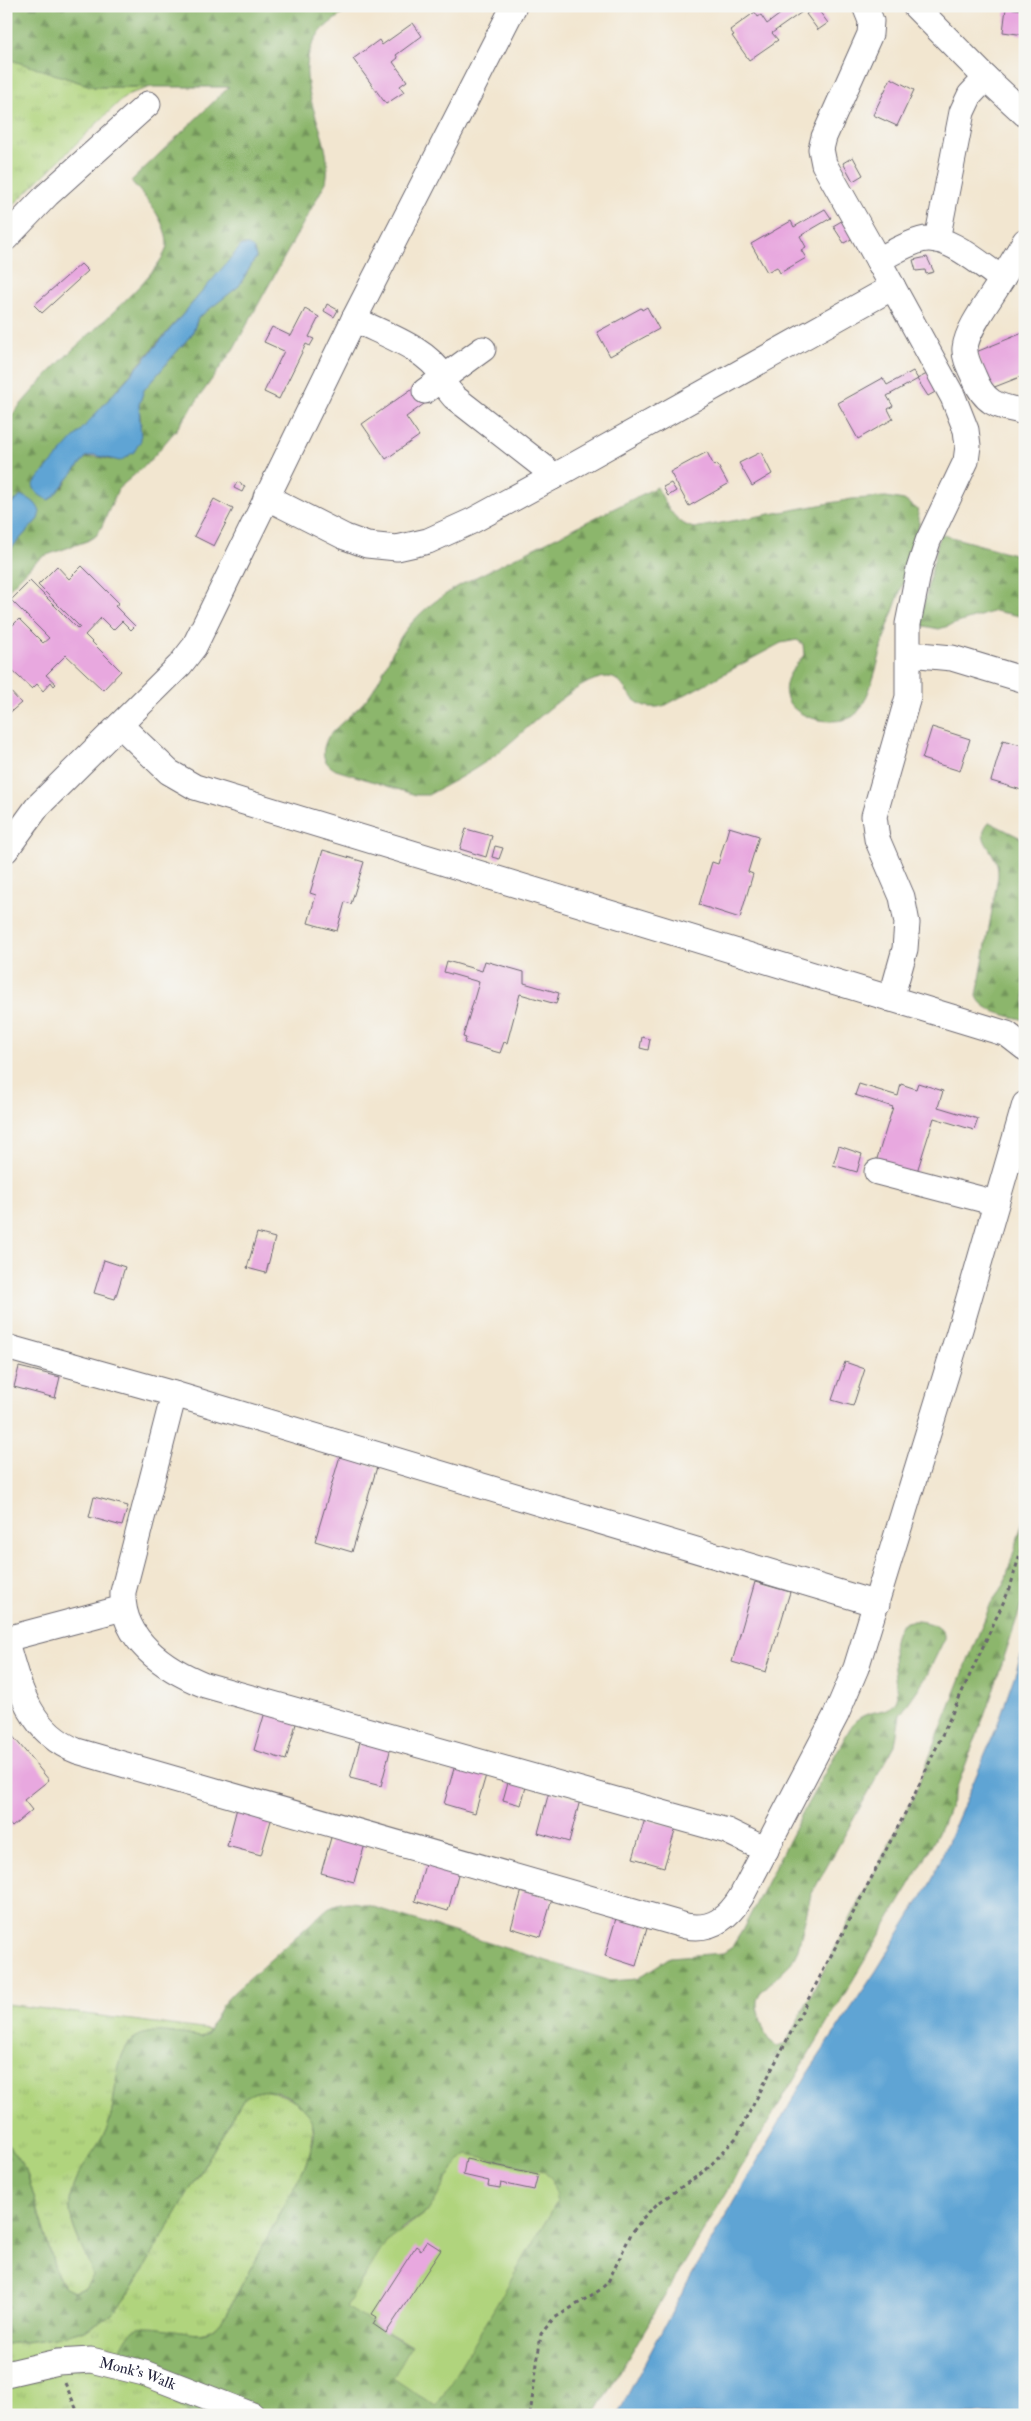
<svg xmlns="http://www.w3.org/2000/svg" width="1031" height="2421" viewBox="0 0 1031 2421" font-family="'IM FELL Double Pica',serif">
<defs>
<pattern id="grass-tufts" width="24" height="20" patternUnits="userSpaceOnUse" patternTransform="scale(1.25)"><rect width="24" height="20" fill="#b0d47d"/><path d="M3 7l-1-3M5 7V3M7 7l1-3M15 17l-1-3M17 17v-4M19 17l1-3" fill="none" stroke="#97b66d"/></pattern>
<pattern id="forest-firs" width="22" height="20" patternUnits="userSpaceOnUse" patternTransform="scale(1.25)"><rect width="22" height="20" fill="#8cb66c"/><path d="M5 1l3.5 6h-7zM16 11l3.5 6h-7z" fill="#72945a"/></pattern>
</defs>
<rect width="100%" height="100%" fill="#f6f6f2"/>
<filter id="ink" filterUnits="userSpaceOnUse"><feTurbulence type="fractalNoise" baseFrequency=".02" numOctaves="2"/><feDisplacementMap in="SourceGraphic" scale="10" xChannelSelector="R" yChannelSelector="G"/><feConvolveMatrix kernelMatrix="1 2 1 2 8 2 1 2 1" color-interpolation-filters="sRGB"/></filter>
<filter id="wash" filterUnits="userSpaceOnUse"><feTurbulence type="fractalNoise" baseFrequency=".0096" numOctaves="4" result="noise"/><feDisplacementMap in="SourceGraphic" scale="20" xChannelSelector="R" yChannelSelector="G"/><feGaussianBlur stdDeviation="1.12" result="paint"/><feColorMatrix in="noise" values="0 0 0 0 0 0 0 0 0 0 0 0 0 0 0 0 0 1.4 0 .05"/><feComposite in="paint" operator="in"/></filter>
<g filter="url(#wash)">
<rect width="100%" height="100%" fill="#f2e6d0"/>
<g fill="url(#grass-tufts)" stroke="#697b5c">
<polygon points="6,58 94,87 151,87 129,94 118,103 6,212"/>
<path d="M6,2004L210,2030L202,2037C181,2035 154,2027 135,2038C114,2050 117,2102 109,2123C99,2152 71,2172 70,2204C69,2230 87,2252 93,2276L85,2288L74,2292L64,2288L56,2272L26,2170L6,2142Z"/>
<path d="M264,2090C314,2102 322,2119 305,2167L226,2314C222,2319 218,2325 212,2329C197,2338 162,2329 144,2327L185,2379L174,2402L192,2415H6V2344C41,2340 85,2338 113,2313C120,2306 126,2297 132,2289L242,2101L249,2094Z"/>
</g>
<g fill="url(#forest-firs)" stroke="#576c54" fill-rule="evenodd">
<path d="M6,6H353C343,14 331,21 322,30C296,59 309,96 320,129C325,146 330,164 326,182L234,348L176,430L148,463L118,489L102,526L96,536L87,541L44,556L34,563L6,592V554L38,519L15,500L6,509V422C22,403 38,384 55,367C75,345 168,269 167,244C166,220 146,198 131,181L229,87H94L8,59ZM243,245H249L254,250L256,257L239,286L198,318L192,334L144,390L139,405L141,425L112,460C78,451 79,462 62,489L86,425Z"/>
<path d="M657,487C666,504 674,523 694,528L852,499L886,497L904,500L917,509C918,514 920,519 919,524C914,559 899,593 888,626C880,652 875,682 862,706C860,710 855,715 852,717C829,728 779,716 786,684C788,673 798,663 804,655L803,644L797,640L781,643L664,706C626,714 629,678 608,677C576,677 524,733 499,752C478,769 452,782 428,795H416L336,770C321,762 321,751 328,737C342,720 362,708 373,690C382,676 388,660 396,645C412,616 437,598 466,582Z"/>
<polygon points="940,534 1025,557 1025,617 995,611 939,629 919,625"/>
<path d="M989,822L1025,840V1020C1010,1016 982,1012 977,996L998,876C998,870 998,863 994,857C987,843 977,836 989,822Z"/>
<path d="M1025,1514V1594L989,1703L945,1819L925,1859L594,2415H192L174,2402L185,2380L118,2355C122,2347 126,2337 132,2331C146,2320 187,2336 206,2332C215,2330 220,2321 226,2314L305,2167C309,2154 317,2139 313,2125C305,2097 263,2078 242,2101L132,2289C126,2297 120,2306 113,2313C85,2338 41,2340 6,2344V2142L26,2170L56,2272L64,2287L74,2292L85,2288L93,2276C87,2252 69,2229 70,2204C71,2171 99,2152 109,2123C117,2100 113,2052 135,2038C153,2026 182,2035 202,2037L207,2034L222,2005L233,1993L328,1908C341,1901 350,1901 364,1904L611,1981L637,1979L670,1957L723,1953L731,1948L742,1931L804,1810L853,1723C869,1707 887,1716 897,1700C898,1681 879,1617 917,1621C928,1622 937,1624 944,1633V1640L925,1679L900,1715L895,1745L811,1895L798,1949L791,1963L761,1992L757,2000V2008L765,2034L769,2040L777,2046L786,2043L913,1798L991,1603L1004,1585ZM459,2160L557,2202L436,2406L411,2347L373,2324L401,2229L429,2210Z"/>
</g>
<polygon fill="#b0d47d" stroke="#697b5c" points="468,2154 543,2171 552,2179 557,2202 436,2407 393,2378 411,2346 346,2307 386,2242 429,2210 459,2160"/>
<g fill="#5fa4d4" stroke="#406388">
<path d="M242,245H249L254,250L256,257L239,286L198,318L192,334L144,390L139,405L141,440L134,452L120,461L94,455L86,457L53,497L49,500C41,497 35,493 33,485L39,477L144,360Z"/>
<path d="M21,496C30,498 37,503 40,512L38,519L6,554V509Z"/>
<polygon points="1025,1645 1025,2415 617,2415 689,2280 809,2071 876,1971 931,1882 996,1729"/>
</g>
<g id="blocks">
<g fill="#e8a8df">
<polygon points="791,6 799,6 802,12 772,33 778,40 749,60 732,36 734,35 730,30 755,12 758,17 761,15 767,24"/>
<polygon points="816,7 828,23 818,30 806,14"/>
<polygon points="1006,8 1025,10 1025,35 1003,32"/>
<polygon points="413,23 422,36 396,55 398,58 393,62 407,81 400,86 404,92 386,104 353,59 379,40 382,45"/>
<polygon points="891,78 914,90 897,126 873,115"/>
<polygon points="853,157 863,175 853,181 843,163"/>
<polygon points="825,209 831,218 800,236 806,247 801,250 806,258 780,273 777,267 767,272 751,244 791,221 794,227"/>
<polygon points="845,219 855,237 844,243 833,226"/>
<polygon points="927,257 934,272 926,274 925,270 916,271 913,260"/>
<polygon points="81,264 88,271 42,313 34,305"/>
<polygon points="327,304 338,310 334,317 324,311"/>
<polygon points="647,307 659,329 610,356 597,332 641,308 642,310"/>
<polygon points="305,309 319,317 309,337 314,339 310,346 306,344 279,399 264,392 284,351 264,342 272,327 291,336"/>
<polygon points="1025,332 1025,375 992,388 976,352"/>
<polygon points="913,371 918,379 887,396 893,406 888,409 893,419 858,439 838,403 883,378 887,385"/>
<polygon points="929,373 939,390 928,396 917,379"/>
<polygon points="420,383 431,399 406,417 419,436 386,459 362,424"/>
<polygon points="707,452 714,466 717,464 728,484 689,506 670,472"/>
<polygon points="761,452 772,474 752,486 739,463"/>
<polygon points="237,482 245,486 242,492 234,488"/>
<polygon points="671,483 676,491 668,496 663,487"/>
<polygon points="214,499 233,509 214,546 194,536"/>
<polygon points="57,566 69,579 82,566 119,603 115,606 135,626 131,630 122,621 113,630 101,618 85,635 121,671 103,690 66,655 46,675 56,684 54,686 51,682 43,691 37,684 32,689 6,665 6,632 19,619 43,643 49,638 11,600 30,581 78,629 80,627 38,585"/>
<polygon points="6,687 21,703 6,716"/>
<polygon points="932,727 970,739 960,771 922,759"/>
<polygon points="1003,740 1025,746 1025,791 991,781"/>
<polygon points="729,827 759,836 748,872 753,874 740,918 699,905 712,862 718,864"/>
<polygon points="466,829 492,836 486,857 460,849"/>
<polygon points="495,846 503,848 499,859 492,857"/>
<polygon points="323,850 364,862 351,904 345,902 337,931 308,923 316,895 310,893"/>
<polygon points="447,961 482,971 485,961 524,972 524,983 559,993 556,1004 520,994 507,1043 504,1042 500,1053 464,1043 466,1038 463,1037 479,982 444,972"/>
<polygon points="642,1037 650,1039 648,1050 640,1048"/>
<polygon points="918,1083 943,1091 938,1107 978,1119 974,1130 934,1118 915,1178 875,1165 893,1107 855,1095 859,1084 898,1096 901,1084 916,1089"/>
<polygon points="839,1146 862,1154 857,1172 833,1165"/>
<polygon points="257,1233 275,1238 266,1273 247,1268"/>
<polygon points="104,1260 125,1267 115,1299 94,1293"/>
<polygon points="845,1362 865,1369 853,1406 832,1400"/>
<polygon points="19,1367 60,1377 55,1398 14,1387"/>
<polygon points="340,1456 377,1467 352,1552 315,1541"/>
<polygon points="94,1497 128,1506 122,1526 89,1517"/>
<polygon points="755,1582 790,1592 766,1672 732,1662"/>
<polygon points="265,1712 297,1720 286,1760 254,1750"/>
<polygon points="6,1728 49,1780 24,1800 32,1810 12,1827 6,1820"/>
<polygon points="361,1738 391,1747 381,1786 350,1778"/>
<polygon points="455,1765 486,1775 475,1813 444,1804"/>
<polygon points="508,1782 526,1787 521,1805 503,1800"/>
<polygon points="549,1792 580,1800 569,1842 538,1833"/>
<polygon points="237,1808 272,1817 261,1855 227,1846"/>
<polygon points="645,1819 676,1828 664,1867 633,1858"/>
<polygon points="332,1834 365,1844 354,1882 321,1873"/>
<polygon points="426,1861 459,1871 448,1911 415,1901"/>
<polygon points="522,1890 552,1899 541,1937 511,1928"/>
<polygon points="617,1915 648,1925 636,1966 605,1956"/>
<polygon points="466,2159 538,2174 534,2190 501,2183 500,2188 488,2186 489,2181 463,2175"/>
<polygon points="427,2241 441,2250 386,2333 373,2324 377,2317 372,2314 416,2246 421,2250"/>
</g>
</g>
</g>
<g filter="url(#ink)">
<use href="#blocks" fill-opacity="0" stroke="#6b676f" stroke-width="1"/>
<g fill="none" stroke-linecap="round" stroke-linejoin="round">
<g stroke="#6b676f" stroke-width="27">
<g id="minor">
<polyline points="865,6 871,21 870,34 824,137 821,149 824,164 878,260"/>
<polyline points="915,6 986,78 970,95 962,112 937,240"/>
<polyline points="986,78 1025,114"/>
<polyline points="6,238 47,195 148,104"/>
<polyline points="1002,279 1025,241"/>
<path d="M354,319C385,335 425,347 444,377"/>
<polyline points="440,380 454,397 545,468 553,477"/>
<polyline points="425,391 483,349"/>
<polyline points="266,497 345,537 367,545 397,548 428,541 472,521 553,477 893,287"/>
<polyline points="909,654 952,658 1025,680"/>
<polyline points="120,725 169,772 195,787 1007,1034 1025,1048"/>
<polyline points="6,850 38,806 180,665 194,647 354,319 514,6"/>
<path d="M891,999L905,949L907,923L902,897L877,839L874,816L908,697V624L919,569L928,541L966,461L968,446L966,430L953,397L878,260C892,253 906,244 921,240C947,233 981,265 1002,279C992,297 967,328 965,348C964,357 970,368 974,377C985,405 998,406 1025,412"/>
<polyline points="877,1172 996,1203"/>
<polyline points="6,1347 174,1394 877,1604"/>
<path d="M174,1394L123,1592C121,1640 165,1669 205,1685L727,1831L766,1850"/>
<polyline points="6,1639 123,1608"/>
<path d="M6,1642C19,1687 29,1732 77,1751L686,1926C712,1931 728,1918 741,1897L836,1715L856,1668L960,1329L1025,1104"/>
<path id="s1" d="M6,2374L58,2362L91,2360L144,2373L252,2415"/>
</g>
</g>
<g stroke="#6b676f" stroke-width="3" stroke-dasharray="4 4" stroke-linecap="butt">
<polyline points="65,2383 79,2415"/>
<polyline points="530,2415 541,2334 553,2319 600,2290 608,2282 631,2234 643,2218 657,2204 706,2170 736,2138 913,1798 1010,1588 1025,1536"/>
</g>
<use href="#minor" stroke="#fff" stroke-width="25"/>
</g>
</g>
<g text-anchor="middle" dominant-baseline="central" stroke-width="4.5" stroke-linejoin="round" paint-order="stroke">
<g font-size="15" fill="#22223b" stroke="#f6f6f2">
<text stroke="none"><textPath href="#s1" startOffset="135">Monk's Walk</textPath></text>
</g>
</g>
<rect width="1031" height="2421" fill="none" stroke="#f6f6f2" stroke-width="25"/>
</svg>
